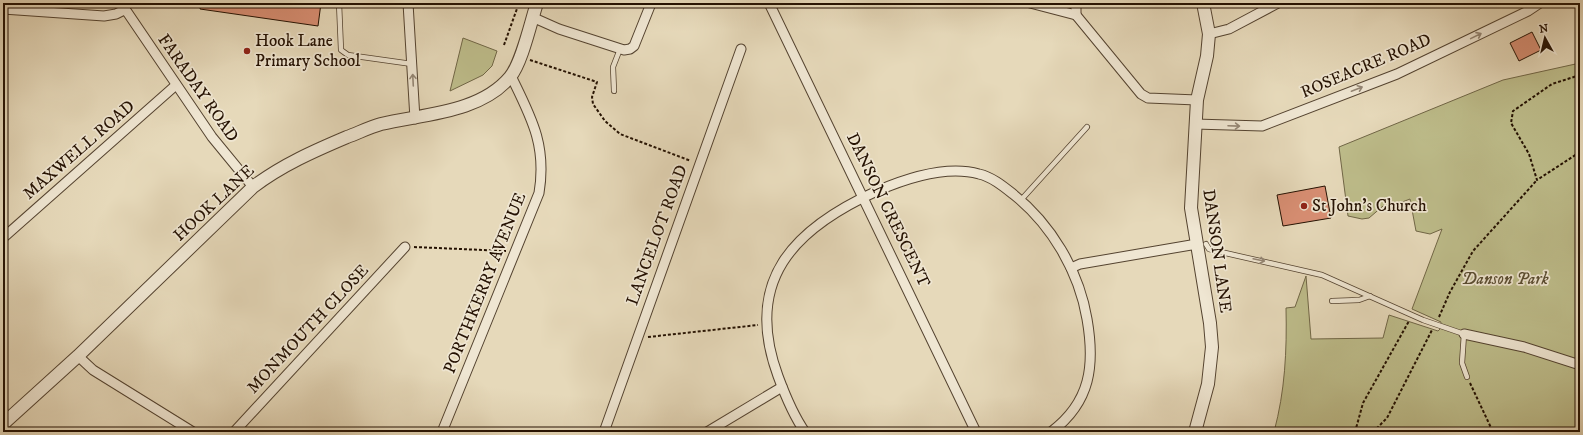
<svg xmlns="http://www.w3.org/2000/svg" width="1583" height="435" viewBox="0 0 1583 435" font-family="'IM FELL DW Pica',serif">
<rect width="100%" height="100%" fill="#e6d9ba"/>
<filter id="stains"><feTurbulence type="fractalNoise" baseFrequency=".005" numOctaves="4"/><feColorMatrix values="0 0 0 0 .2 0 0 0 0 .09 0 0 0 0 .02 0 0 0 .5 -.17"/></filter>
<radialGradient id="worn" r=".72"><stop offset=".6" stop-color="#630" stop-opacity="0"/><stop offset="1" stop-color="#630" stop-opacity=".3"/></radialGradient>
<g fill="#bdbc8a" stroke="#706646">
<polygon points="463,38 497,51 492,66 483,75 450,91"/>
<path d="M1580,63V432H1274C1285,391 1287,351 1286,308L1295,307L1306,276L1311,339L1383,338L1389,315L1438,331L1440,329L1441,322L1412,309L1442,229L1430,234L1416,231L1410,199L1397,204L1383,206L1369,218L1362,219L1348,216L1339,147L1503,80Z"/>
</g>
<g fill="#d98f74" stroke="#241102">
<polygon points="201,3 321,3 318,26 200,9"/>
<polygon points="1532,32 1541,50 1519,61 1510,43"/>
<polygon points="1325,186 1331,218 1283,226 1277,195"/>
</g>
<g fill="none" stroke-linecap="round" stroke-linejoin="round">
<g stroke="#544330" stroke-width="6">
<g id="service">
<polyline points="339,3 341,50 348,55 412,64"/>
<polyline points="614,91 613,67 620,49"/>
<polyline points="1021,200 1087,127"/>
<polyline points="1206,244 1209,249 1212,250 1322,275 1423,320 1464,334 1462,363 1467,377"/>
<polyline points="1332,301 1359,300 1370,296"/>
</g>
</g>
<g stroke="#544330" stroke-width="11">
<g id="minor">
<polyline points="121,3 212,137 253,187"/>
<polyline points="408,3 415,119"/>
<polyline points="769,3 976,432"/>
<polyline points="1030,3 1076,15 1141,94 1148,98 1197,100"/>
<polyline points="3,9 104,16 116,14 124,10"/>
<polyline points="1076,15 1076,3"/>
<polyline points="532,17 559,29 624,50 630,49 634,46 650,6"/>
<polyline points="1209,34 1229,29 1278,3"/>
<polyline points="1195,124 1262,126 1397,74 1528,11 1540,3"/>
<polyline points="3,238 176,85"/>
<polyline points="1071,268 1080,264 1197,244"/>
<polyline points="1464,334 1524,347 1580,365"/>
<polyline points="78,356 93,370 193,432"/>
<polyline points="234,432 405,247"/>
<path d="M442,432L539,193C547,145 531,117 511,76"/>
<polyline points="604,432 741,49"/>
<polyline points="707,432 782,387"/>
<path d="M805,432C793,415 785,395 778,376C743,281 793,229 877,191C907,178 947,165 979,174C992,177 1003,186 1013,194C1051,224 1079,271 1087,319C1095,365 1091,402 1051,432"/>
</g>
</g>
<g stroke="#544330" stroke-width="14">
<g id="tertiary">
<path d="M3,424L78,356L253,187C282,165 314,151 347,137C358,133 370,127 381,124C423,114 480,113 510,77C522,63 531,21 537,3"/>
<polyline points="1195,432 1208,384 1212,347 1210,323 1191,208 1197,100 1207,56 1209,34 1203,3"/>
</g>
</g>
<g stroke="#241102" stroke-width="2" stroke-dasharray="3 2" stroke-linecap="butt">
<polyline points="504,45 519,3"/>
<polyline points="530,60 597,82 592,97 593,104 605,121 620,134 691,161"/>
<polyline points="1580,75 1552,84 1513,111 1511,123 1529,154 1537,180 1580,152"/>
<polyline points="414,247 506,251"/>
<polyline points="1439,317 1450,292 1473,251 1537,180"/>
<polyline points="648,337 758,325"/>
<polyline points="1470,383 1493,432"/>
<polyline points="1355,432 1363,403 1409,321"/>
<polyline points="1373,432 1387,418 1432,330"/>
</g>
<use href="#service" stroke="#efe6d2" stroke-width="4.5"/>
<use href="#minor" stroke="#efe6d2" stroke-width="9"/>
<use href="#tertiary" stroke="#efe6d2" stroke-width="12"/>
</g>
<defs><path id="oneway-shaft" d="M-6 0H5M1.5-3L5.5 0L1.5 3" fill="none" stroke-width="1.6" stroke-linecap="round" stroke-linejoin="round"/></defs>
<g stroke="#948674">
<use href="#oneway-shaft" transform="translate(1476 36) rotate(-26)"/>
<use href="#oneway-shaft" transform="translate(413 80) rotate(-93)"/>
<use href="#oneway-shaft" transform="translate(1357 89) rotate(-21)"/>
<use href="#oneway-shaft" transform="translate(1234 126) rotate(2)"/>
<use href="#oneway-shaft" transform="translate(1259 260) rotate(12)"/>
</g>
<g fill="#8f2418" stroke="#efe6d2" stroke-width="1.5">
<circle cx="247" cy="51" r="4"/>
<circle cx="1304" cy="206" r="4"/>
</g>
<g text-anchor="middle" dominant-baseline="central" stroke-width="3.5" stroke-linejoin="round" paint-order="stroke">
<g font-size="17" fill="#241102" stroke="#efe6d2" text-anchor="start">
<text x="255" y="41">Hook Lane<tspan x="255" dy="20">Primary School</tspan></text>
<text x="1312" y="206">St John's Church</text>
</g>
<g font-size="17" fill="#241102" stroke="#efe6d2">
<text transform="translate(1366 66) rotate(-23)">ROSEACRE ROAD</text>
<text transform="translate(198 88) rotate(55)">FARADAY ROAD</text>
<text transform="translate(79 150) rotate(-41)">MAXWELL ROAD</text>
<text transform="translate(214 203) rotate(-43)">HOOK LANE</text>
<text transform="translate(888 210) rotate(64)">DANSON CRESCENT</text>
<text transform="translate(657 235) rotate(-70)">LANCELOT ROAD</text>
<text transform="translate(1217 251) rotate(82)">DANSON LANE</text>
<text transform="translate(485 283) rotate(-68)">PORTHKERRY AVENUE</text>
<text transform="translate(308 329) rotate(-47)">MONMOUTH CLOSE</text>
</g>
<g font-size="17" font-style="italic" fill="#5a4d32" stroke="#efe6d2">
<text x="1505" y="279">Danson Park</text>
</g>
</g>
<rect width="1583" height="435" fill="none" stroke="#e6d9ba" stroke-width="16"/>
<rect x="4" y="4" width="1575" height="427" fill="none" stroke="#241102" stroke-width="2"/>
<rect x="8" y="8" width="1567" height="419" fill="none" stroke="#241102"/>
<g transform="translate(1545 38) rotate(352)" stroke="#efe6d2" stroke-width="3" paint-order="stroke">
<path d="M0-3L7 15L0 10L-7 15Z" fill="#241102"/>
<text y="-6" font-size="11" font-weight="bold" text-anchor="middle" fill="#241102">N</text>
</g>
<rect width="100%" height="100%" filter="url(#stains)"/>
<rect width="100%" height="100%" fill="url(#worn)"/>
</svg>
